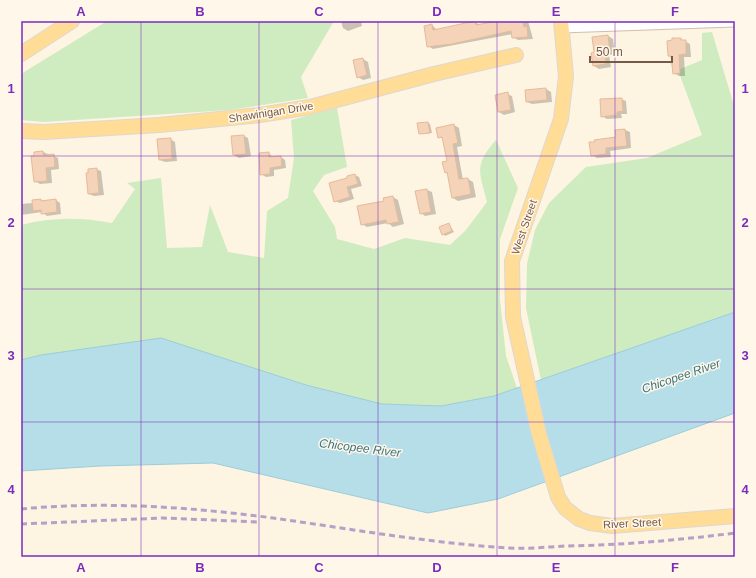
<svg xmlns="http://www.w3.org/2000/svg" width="756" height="578" viewBox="0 0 756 578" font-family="Helvetica,sans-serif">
<rect width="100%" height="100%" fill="#fdf4e2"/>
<g fill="#cfebc0">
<polygon points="107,21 334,21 301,77 308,98 229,110 44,122 21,120 21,74"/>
<polygon points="712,32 735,109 735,312 541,380 526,308 527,264 535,230 549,203 586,167 647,158 702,135 678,70 702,60 702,33"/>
<path d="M337,108L347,167L324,175L313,191L335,227L337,239L374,249L405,238L450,245L466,230L487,202C479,171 474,165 496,140L518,188L500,239V300L506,356L517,388L494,396L441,406L382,404L306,385L41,355L21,360V225C51,217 81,217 112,223L135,189L127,183L161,178L167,248L202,247L210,205L228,252L264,258L267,211L288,198L294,158L291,120Z"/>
</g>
<polygon fill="#b5dee8" stroke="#9bcdda" points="735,312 735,413 498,499 428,513 213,463 100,466 21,471 21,360 41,355 161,338 306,385 382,404 441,406 494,396"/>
<g fill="#0003">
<polygon points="341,21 361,21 362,26 348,31 343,28"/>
<polygon points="503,21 528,21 533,39 518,40 513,37 513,34 433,49 428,46 432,25 437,30 475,22 480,25"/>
<polygon points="608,36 613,39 615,54 609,55 611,67 599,69 594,66 595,53"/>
<polygon points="681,39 690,44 691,57 684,57 685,76 679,76 674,73 672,58 669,56"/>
<polygon points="363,59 368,62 371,78 363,80 358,77"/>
<polygon points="546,89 551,92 552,102 532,104 527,102"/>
<polygon points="507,94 512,96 515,112 504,115 499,112"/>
<polygon points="621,99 626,101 627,114 621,114 622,118 607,119 602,116"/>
<polygon points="428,123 430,124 432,133 420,134"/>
<polygon points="454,125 459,128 462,146 457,147 463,180 468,179 473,182 476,197 458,201 453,198 448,174 445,172 448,162 444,139 439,137"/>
<polygon points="625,130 630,132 631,148 610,151 611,157 597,158 592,155 617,138"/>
<polygon points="244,136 248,138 251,156 239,158 234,155"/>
<polygon points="170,139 175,142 177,161 165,162 160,160"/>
<polygon points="43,152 58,158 59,169 51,170 52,183 40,184 35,181"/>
<polygon points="269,153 273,158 281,157 285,160 286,168 274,170 274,176 266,177 261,174"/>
<polygon points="96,169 101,171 104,195 94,196 89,194"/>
<polygon points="355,175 359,177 362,186 351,189 354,199 340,203 335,201 349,179"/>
<polygon points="427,190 432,192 436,214 425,216 421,213"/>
<polygon points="393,197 398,200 404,224 393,227 388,223 367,227 362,224 385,201"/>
<polygon points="56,200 60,203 61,214 47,216 42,212 21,215 21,204 33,203 33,201"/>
<polygon points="449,224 454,232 445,236 440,228"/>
</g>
<g fill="#f4d3b8" stroke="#e7ba98">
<polygon points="475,21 476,25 497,21 523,21 524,27 527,26 528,37 512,38 511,31 452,44 427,47 424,26 432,24 433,30"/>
<polygon points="608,35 610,52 605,52 606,64 593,66 591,53 594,52 592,37"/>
<polygon points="672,38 681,38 681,40 686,40 686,54 679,55 680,73 673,74 671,56 668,56 667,41 672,40"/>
<polygon points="363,58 367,75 357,78 353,60"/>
<polygon points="546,88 547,100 526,102 525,90"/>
<polygon points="508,92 511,110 498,112 495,95"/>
<polygon points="622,98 623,111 617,112 617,115 601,117 600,99"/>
<polygon points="428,122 430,133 419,134 417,123"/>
<polygon points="454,124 458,143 453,144 459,179 468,178 471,194 452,198 447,172 445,173 442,162 447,161 442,137 438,138 436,128"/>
<polygon points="625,129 627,146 606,148 606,154 591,156 589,142 595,142 594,140 616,137 615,130"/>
<polygon points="244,135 246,154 233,155 231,136"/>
<polygon points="171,138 172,159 159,160 157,139"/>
<polygon points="43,151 43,155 54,154 55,167 46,168 47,181 34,182 31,156 34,156 34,152"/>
<polygon points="269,152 269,157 281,156 282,166 270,168 270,174 260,175 259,153"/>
<polygon points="97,168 99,193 88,194 86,173 88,173 88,169"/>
<polygon points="355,174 358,184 347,187 350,197 334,202 329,183 347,178 347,176"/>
<polygon points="427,189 431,212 420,214 415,191"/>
<polygon points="393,196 399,222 387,224 386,220 361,225 357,206 384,201 383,198"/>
<polygon points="41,199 41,201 56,199 57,212 41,214 41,210 33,211 32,200"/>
<polygon points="449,223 452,231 442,235 439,227"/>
</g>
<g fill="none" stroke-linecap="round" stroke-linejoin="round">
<g stroke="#d1beab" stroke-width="13">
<polyline id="minor" points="561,27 734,21"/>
</g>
<g stroke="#ded7d3" stroke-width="16">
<g id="major">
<polyline points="561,21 566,76 561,119 512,261 513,317 539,434 558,497 565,508 579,519 590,523 612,526 735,516"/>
<polyline points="21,54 72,21"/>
<polyline points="21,131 44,132 159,125 260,115 310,107 434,74 516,55"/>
</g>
</g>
<use href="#minor" stroke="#fff" stroke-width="11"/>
<use href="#major" stroke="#ffdd97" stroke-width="14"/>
<g stroke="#b7a0c7" stroke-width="3" stroke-dasharray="6 4" stroke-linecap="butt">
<path d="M21,509C104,501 190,507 273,518C351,529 429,543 509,548C528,549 547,547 566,546C623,545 679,540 735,533"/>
<polyline points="21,524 163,518 259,522"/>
</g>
</g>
<path fill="none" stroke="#7b2cbf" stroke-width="1" stroke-opacity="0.55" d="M141,21V557M259,21V557M378,21V557M497,21V557M615,21V557M21,156H735M21,289H735M21,422H735"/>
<g text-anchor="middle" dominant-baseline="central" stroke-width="3" stroke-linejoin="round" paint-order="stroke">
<g font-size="11" fill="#765a47" stroke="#fff7e9">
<text transform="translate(271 112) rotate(-9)">Shawinigan Drive</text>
<text transform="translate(524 227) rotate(-71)">West Street</text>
<text transform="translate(632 523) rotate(-3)">River Street</text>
</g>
<g font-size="12" font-style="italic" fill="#3d7583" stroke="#fff7e9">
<text transform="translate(681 376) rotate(-19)">Chicopee River</text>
<text transform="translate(360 448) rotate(7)">Chicopee River</text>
</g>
</g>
<rect width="756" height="578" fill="none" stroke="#fff7e9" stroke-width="44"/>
<path d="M590 56v6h82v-6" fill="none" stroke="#765a47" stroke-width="2"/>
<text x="596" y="56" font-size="12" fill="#765a47" stroke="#fff7e9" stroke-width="3" paint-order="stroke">50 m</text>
<rect x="22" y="22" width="712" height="534" fill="none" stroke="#7b2cbf" stroke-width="1.5"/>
<g font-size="13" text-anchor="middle" font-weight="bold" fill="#7b2cbf">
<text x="81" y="16">A</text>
<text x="200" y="16">B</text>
<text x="319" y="16">C</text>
<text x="437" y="16">D</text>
<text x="556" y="16">E</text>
<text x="675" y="16">F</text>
<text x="11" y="93">1</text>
<text x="745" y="93">1</text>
<text x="11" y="227">2</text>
<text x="745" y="227">2</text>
<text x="11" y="360">3</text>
<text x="745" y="360">3</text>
<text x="11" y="494">4</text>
<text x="745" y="494">4</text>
<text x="81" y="572">A</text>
<text x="200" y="572">B</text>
<text x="319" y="572">C</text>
<text x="437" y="572">D</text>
<text x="556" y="572">E</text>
<text x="675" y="572">F</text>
</g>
</svg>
